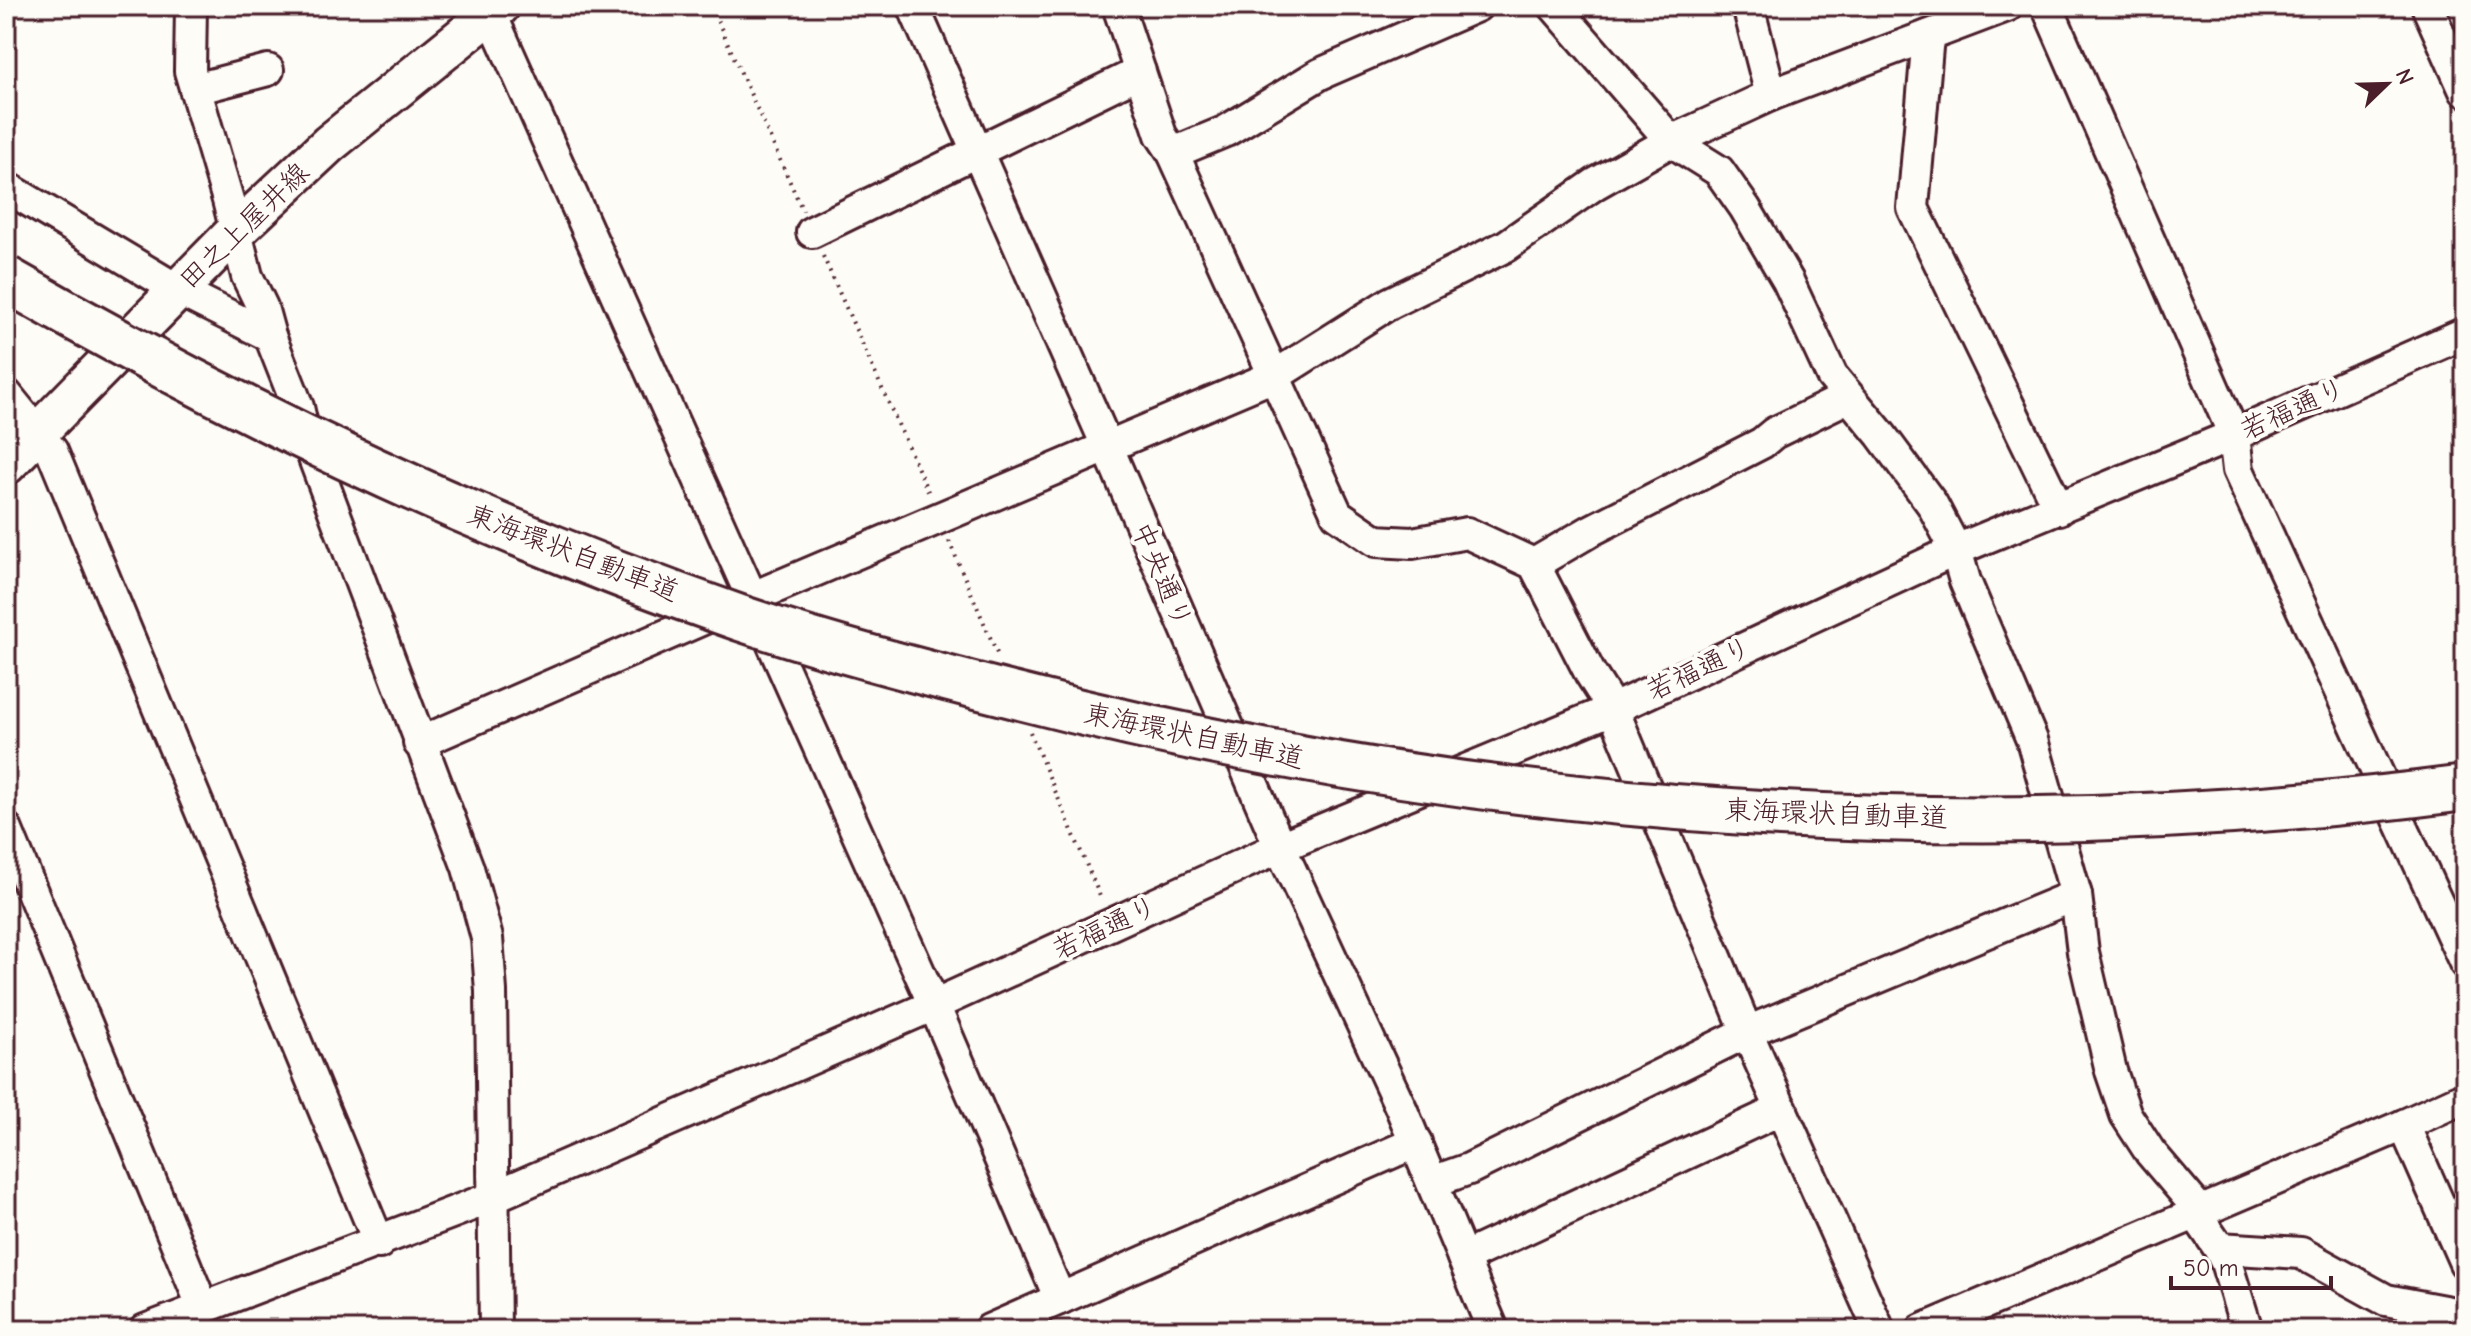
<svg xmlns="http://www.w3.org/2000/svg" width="2471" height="1336" viewBox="0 0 2471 1336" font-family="'Comic Neue','Klee One',sans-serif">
<rect width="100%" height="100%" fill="#fdfcf7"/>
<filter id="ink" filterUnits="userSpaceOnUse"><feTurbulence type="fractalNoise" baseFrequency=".0125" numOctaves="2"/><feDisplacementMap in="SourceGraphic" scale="16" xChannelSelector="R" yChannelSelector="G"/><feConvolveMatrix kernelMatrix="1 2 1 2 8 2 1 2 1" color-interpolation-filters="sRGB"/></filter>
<g filter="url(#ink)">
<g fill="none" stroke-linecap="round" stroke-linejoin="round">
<g stroke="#4a1f2b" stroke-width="36">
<g id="minor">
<polyline points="191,6 190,71 228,200 247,276 262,307 270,336 298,407 303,429 468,868 487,938 491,991 495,1330"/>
<polyline points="913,6 1108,448 1280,847 1401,1108 1493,1330"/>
<polyline points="1118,6 1161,135 1173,153 1337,514 1376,541 1412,543 1467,533 1534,564 1590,673 1613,709 1747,1032 1879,1330"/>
<polyline points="1554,6 1671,141 1719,171 1745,208 1788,281 1832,376 1881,435 1932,504 1956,550 1965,581 2032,740 2076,895 2083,952 2111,1071 2126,1115 2150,1152 2195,1205 2195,1213 2219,1248 2226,1262 2247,1330"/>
<polyline points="1748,6 1771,95"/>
<polyline points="2047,6 2234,435 2238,470 2465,963"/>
<polyline points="2427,6 2465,91"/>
<polyline points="491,14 934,1005 1060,1299"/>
<polyline points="1928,36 1913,208 2059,509"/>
<polyline points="195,89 268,70"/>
<polyline points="1173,153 1226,131 1320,74 1477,6"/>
<polyline points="6,187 178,290 270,336"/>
<polyline points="812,232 1140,72"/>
<polyline points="6,394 52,451 379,1243"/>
<polyline points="1534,564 1592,530 1762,443 1774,433 1848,397"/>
<polyline points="419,743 751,598 1276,375 1390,303 1506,246 1595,184 1671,141 1771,95 2007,6"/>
<polyline points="6,828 203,1308"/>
<polyline points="2404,1125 2465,1263"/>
<polyline points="1432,1182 1469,1169 1747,1032 2076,895"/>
<polyline points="2219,1248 2301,1253 2386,1300 2465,1315"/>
<polyline points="1463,1258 1782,1109"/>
<polyline points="145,1330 493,1197 934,1005 1280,847 1613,709 1956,550 2234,435 2465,333"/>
<polyline points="989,1330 1416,1142"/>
<polyline points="1922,1330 2404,1125 2465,1097"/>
</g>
</g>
<g stroke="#4a1f2b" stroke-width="44">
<polyline id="major" points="6,465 235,232 329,144 500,6"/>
</g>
<g stroke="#4a1f2b" stroke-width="4" stroke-dasharray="2 6" stroke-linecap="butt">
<polyline points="711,6 803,211"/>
<polyline points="823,256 930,496"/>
<polyline points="949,541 999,658"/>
<polyline points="1030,732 1102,901"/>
</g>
<use href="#minor" stroke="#fdfcf7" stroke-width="30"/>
<use href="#major" stroke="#fdfcf7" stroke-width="38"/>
<g stroke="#4a1f2b" stroke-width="50" stroke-linecap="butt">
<path id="highway-bridge" d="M6,279C240,414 485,530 740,618C829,648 921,672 1012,695C1485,817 1980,852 2465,788"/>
</g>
<use href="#highway-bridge" stroke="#fdfcf7" stroke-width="44"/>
</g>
</g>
<g text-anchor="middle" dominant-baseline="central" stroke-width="8" stroke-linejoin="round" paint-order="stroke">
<g font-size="28" fill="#4a1f2b" stroke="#fdfcf7">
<text transform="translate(244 226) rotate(-44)">田之上屋井線</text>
<text transform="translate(2293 409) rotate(-24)">若福通り</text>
<text transform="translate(573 553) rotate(21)">東海環状自動車道</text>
<text transform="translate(1162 575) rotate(67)">中央通り</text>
<text transform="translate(1699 669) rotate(-25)">若福通り</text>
<text transform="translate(1194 736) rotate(12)">東海環状自動車道</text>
<text transform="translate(1836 814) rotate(2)">東海環状自動車道</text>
<text transform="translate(1105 928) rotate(-25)">若福通り</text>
</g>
</g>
<rect width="2471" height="1336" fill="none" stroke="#fdfcf7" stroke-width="32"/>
<rect x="16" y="16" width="2439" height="1304" fill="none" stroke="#4a1f2b" stroke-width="3" filter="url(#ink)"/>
<g transform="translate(2387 84) rotate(67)" stroke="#fdfcf7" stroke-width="6" paint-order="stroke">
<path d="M0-6L14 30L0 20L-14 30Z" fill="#4a1f2b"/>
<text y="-12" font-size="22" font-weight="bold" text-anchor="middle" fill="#4a1f2b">N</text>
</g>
<path d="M2171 1276v12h160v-12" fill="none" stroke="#4a1f2b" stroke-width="4"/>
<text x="2183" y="1276" font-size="24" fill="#4a1f2b" stroke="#fdfcf7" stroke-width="6" paint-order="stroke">50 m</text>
</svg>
